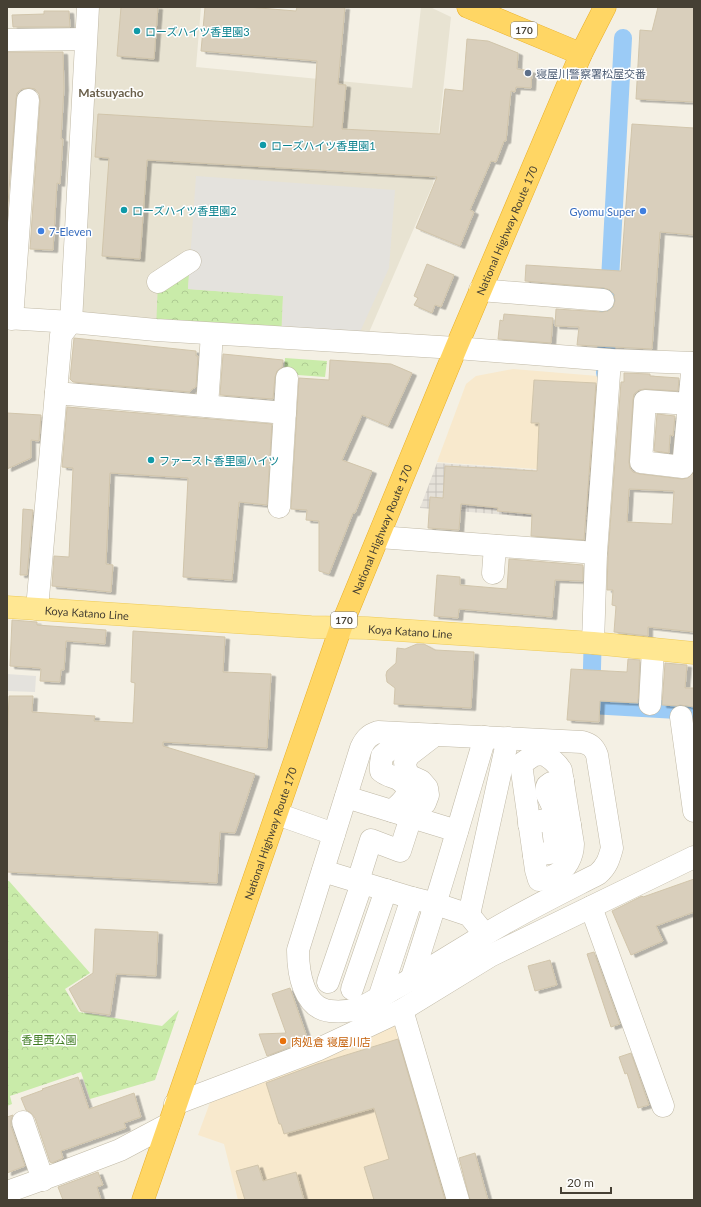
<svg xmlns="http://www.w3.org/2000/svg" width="701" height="1207" viewBox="0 0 701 1207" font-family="Lato,'Noto Sans JP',sans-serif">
<defs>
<pattern id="industrial-grid" width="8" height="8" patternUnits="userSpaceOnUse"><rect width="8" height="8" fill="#e5e1d9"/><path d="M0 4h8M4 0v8" fill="none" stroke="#c6c2bb"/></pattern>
<pattern id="forest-crowns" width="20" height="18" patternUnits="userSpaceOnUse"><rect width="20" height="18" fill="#c9eba9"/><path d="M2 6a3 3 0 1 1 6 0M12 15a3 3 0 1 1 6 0" fill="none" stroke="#aecb92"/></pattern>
<filter id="shadow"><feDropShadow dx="4.5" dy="2.5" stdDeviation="0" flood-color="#0004"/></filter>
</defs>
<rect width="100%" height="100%" fill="#f4f0e4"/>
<polygon fill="#e8e3d2" points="97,7 201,7 196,67 412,88 421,7 430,7 451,17 433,184 364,344 76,323"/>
<g fill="#f8e9cd">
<polygon points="513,369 598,376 593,473 437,462 466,384 476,376"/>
<polygon points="402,1017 456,1200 238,1200 224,1144 198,1135 212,1097"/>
</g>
<polygon fill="url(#industrial-grid)" points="437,463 593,474 591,522 420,508"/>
<g fill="url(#forest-crowns)">
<polygon points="190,261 188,289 283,296 281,339 156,330 158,282"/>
<polygon points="285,358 327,361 325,377 284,374"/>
<polygon points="7,881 9,881 90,973 65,989 79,1012 162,1026 179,1010 155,1080 90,1099 81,1072 10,1096 12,1104 7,1106"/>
</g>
<g fill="#e4e2dd">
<polygon points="196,176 395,190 389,268 359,334 282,326 283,296 188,289"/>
<polygon points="7,674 36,676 35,692 7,691"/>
</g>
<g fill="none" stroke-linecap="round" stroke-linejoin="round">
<g stroke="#9bcbf6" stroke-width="18">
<polyline points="605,373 623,38"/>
<polyline points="593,630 591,705 694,711"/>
</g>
</g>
<g fill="#d9cfbc" stroke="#d1c5ab" fill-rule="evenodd" filter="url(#shadow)">
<polygon points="121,7 158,7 154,59 117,56"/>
<polygon points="205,7 247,7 296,11 297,7 345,7 338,84 346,85 342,129 440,134 445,89 463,91 467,39 488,41 518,53 517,69 532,71 531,88 516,87 515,92 511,91 506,141 504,141 496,162 491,161 470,210 474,212 460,246 416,228 437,177 147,160 140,259 102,256 109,158 95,157 98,114 313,127 317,61 201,51"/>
<polygon points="658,7 694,7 694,102 636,99 640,30 652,31"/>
<polygon points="44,11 69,11 70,27 13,27 12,15 44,14"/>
<polygon points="7,52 63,52 64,88 61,139 63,139 60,184 57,183 53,250 30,249 40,101 39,94 35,89 29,88 22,89 17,93 16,99 7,216"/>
<polygon points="632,124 694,128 694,235 660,232 652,349 577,345 579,327 555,326 556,309 602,312 608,311 613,307 615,301 614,294 610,290 604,288 525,281 526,265 621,271"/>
<polygon points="427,264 454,275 441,307 435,305 432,313 414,305 418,298 414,296"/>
<polygon points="504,314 553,318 551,343 498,339 500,320 503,321"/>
<polygon points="74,338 196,351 196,356 198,356 196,387 191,390 190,392 73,382 70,379"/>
<polygon points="223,354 283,360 282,367 277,371 275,377 273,399 220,395"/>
<polygon points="330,360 391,364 412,373 388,426 362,415 342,460 372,471 355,513 353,513 329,574 319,571 319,521 306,520 307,510 291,509 299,378 329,380"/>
<path d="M624,373L650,374V376L679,378L678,391L645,389L639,390L634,394L633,400L629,462L630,468L633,472L640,474L682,479L688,478L694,472V632L648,627V636L614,632L616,606L612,605L613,590H607L608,554L621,382H624ZM629,489L674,491L672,524L627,522Z"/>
<polygon points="534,380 596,383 584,540 531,536 532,514 497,511 498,508 461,504 459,530 428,528 430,497 443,498 445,466 537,471 539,423 531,423"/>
<polygon points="67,407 272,424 267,505 239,502 232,580 183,577 188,478 110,473 106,564 113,565 111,592 52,586 54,556 69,557 73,468 62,467"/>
<polygon points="7,413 41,415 39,441 31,440 31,458 7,469"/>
<polygon points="657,414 675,416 673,436 670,435 669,453 654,451"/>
<polygon points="23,509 33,510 27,575 20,575"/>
<polygon points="509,559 583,565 583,581 555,580 552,617 459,609 458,618 434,616 437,575 460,577 460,585 507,589"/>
<polygon points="12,620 37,622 37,625 106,630 105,644 66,641 64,670 61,670 60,682 40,681 41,669 39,668 10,666"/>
<polygon points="133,631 225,637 223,672 271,674 267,748 163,742 163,746 255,774 235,833 220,832 217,883 7,872 7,746 9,696 33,696 32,712 95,716 94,721 133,723 135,683 131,682"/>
<polygon points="417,644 424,644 435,650 474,652 471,708 394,704 395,688 387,682 386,675 387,671 396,663 397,648 405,649"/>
<polygon points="628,659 640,660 638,703 600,701 599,722 567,720 571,669 627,672"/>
<polygon points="665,663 687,665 685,688 694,688 694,707 680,705 677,706 662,705"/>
<polygon points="694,879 694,912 656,926 663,941 631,955 612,911 642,896 643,897"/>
<polygon points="95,929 158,932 156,976 116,974 110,1015 81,1011 69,989 93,973"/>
<polygon points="594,952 620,1024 611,1027 587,954"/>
<polygon points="550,960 557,985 535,991 528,966"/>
<polygon points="290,988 308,1040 267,1056 259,1034 286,1033 272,994"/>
<polygon points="398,1039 445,1200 374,1200 364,1167 389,1159 374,1108 284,1134 281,1124 279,1124 266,1083 317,1064"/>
<polygon points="631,1053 649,1105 638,1108 627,1073 625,1074 619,1057"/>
<polygon points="78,1077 89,1109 134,1093 141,1117 124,1123 126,1128 61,1151 63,1158 52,1163 50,1162 35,1118 31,1113 26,1110 21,1098 43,1090 42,1089"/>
<polygon points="13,1115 11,1120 11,1126 25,1166 7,1173 7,1117"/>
<polygon points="475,1153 488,1200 470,1200 459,1158"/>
<polygon points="258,1165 263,1181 296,1172 304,1200 245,1200 236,1171"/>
<polygon points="98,1172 103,1185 97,1187 101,1200 63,1200 58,1187"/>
</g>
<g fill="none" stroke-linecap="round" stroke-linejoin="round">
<g stroke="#c0b9a6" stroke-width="23">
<g id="minor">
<polyline points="7,40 85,39"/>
<polyline points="158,282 190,261"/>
<polyline points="480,290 603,300"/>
<polyline points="7,318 71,322 156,330 456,348 610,360 694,363"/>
<polyline points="12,319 28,100"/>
<polyline points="56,393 285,413"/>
<polyline points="689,404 645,401 641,462 683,467 693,363"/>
<polyline points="207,406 212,334"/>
<polyline points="279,507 287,378"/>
<polyline points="379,537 596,553"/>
<polyline points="493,573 495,546"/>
<polyline points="37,609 61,335 71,322 88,7"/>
<polyline points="593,643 596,553 610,360"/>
<polyline points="650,704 653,649"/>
<polyline points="681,717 694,811"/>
<path d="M378,732L582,742C590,744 594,747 597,755L612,848C609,859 607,866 598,874C559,894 518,914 481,937C451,955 422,974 392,990C382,996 371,1003 360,1008C351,1011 340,1012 330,1011C303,1008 298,972 298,950L361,748C365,739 369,735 378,732Z"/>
<path d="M543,754C551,758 556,762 561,770L573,844C573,856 566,870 555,875C550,878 544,879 539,880L536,870L521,764L534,755Z"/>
<polyline points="346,797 457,831"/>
<path d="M392,811C402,802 417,791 398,779C392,776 387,776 381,771V763L382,756L408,734"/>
<polyline points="277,814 334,834"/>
<polyline points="407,816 425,803 428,795 427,788 421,781 410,776 406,770 405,762 409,755 435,735"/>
<polyline points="529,824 549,819 553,814 554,809 546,792 547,786 551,783 563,781"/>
<polyline points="534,855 556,852 553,828 570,825"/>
<polyline points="323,871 412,898 436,904 469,915 478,926"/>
<polyline points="358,881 371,840 400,851 411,817"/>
<polyline points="591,907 663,1106"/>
<polyline points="469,915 508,738"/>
<path d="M411,980C438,899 461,818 485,737"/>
<polyline points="328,982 362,883"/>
<polyline points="352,989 386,890"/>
<polyline points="379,998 412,898"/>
<polyline points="402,1010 458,1200"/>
<polyline points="175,1104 317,1050 402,1010 490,956 694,857"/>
<polyline points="23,1122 43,1180"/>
<polyline points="7,1192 57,1174 120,1150 169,1124"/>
</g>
</g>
<g stroke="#edca59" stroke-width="23">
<g id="major">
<path id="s1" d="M7,607L311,627L367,628L593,643L694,653"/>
</g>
</g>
<g stroke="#e9af28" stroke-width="23">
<g id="highway">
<polyline points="468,7 581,54"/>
<path id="s2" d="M143,1200L341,627L456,348L581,54L605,7"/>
</g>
</g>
<use href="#minor" stroke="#fff" stroke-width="22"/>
<use href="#major" stroke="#ffe792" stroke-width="22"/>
<use href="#highway" stroke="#ffd664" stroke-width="22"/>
</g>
<g fill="#0f9aa8" stroke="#fff" stroke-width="1.5">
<circle cx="137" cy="31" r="4"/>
<circle cx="263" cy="145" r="4"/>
<circle cx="124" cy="210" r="4"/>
<circle cx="151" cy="460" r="4"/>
</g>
<circle fill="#5c6f8a" stroke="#fff" stroke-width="1.5" cx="528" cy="73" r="4"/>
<g fill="#3f7fe0" stroke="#fff" stroke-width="1.5">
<circle cx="643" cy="211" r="4"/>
<circle cx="41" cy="231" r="4"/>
</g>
<circle fill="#e8710a" stroke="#fff" stroke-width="1.5" cx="283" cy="1041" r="4"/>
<g text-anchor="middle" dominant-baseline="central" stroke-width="3" stroke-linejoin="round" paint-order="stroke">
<g fill="#fff" stroke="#7e7971" stroke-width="1">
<rect x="511" y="22" width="26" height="16" rx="3"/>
<rect x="331" y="612" width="26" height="16" rx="3"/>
</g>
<g font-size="10" font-weight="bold" fill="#464034">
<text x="524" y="30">170</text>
<text x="344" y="620">170</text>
</g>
<g font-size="11" fill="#0d838f" stroke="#fff" text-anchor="start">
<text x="145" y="31">ローズハイツ香里園3</text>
<text x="271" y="145">ローズハイツ香里園1</text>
<text x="132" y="210">ローズハイツ香里園2</text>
<text x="159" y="460">ファースト香里園ハイツ</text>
</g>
<g font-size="11" fill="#4e5e75" stroke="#fff" text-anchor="start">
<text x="536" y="73">寝屋川警察署松屋交番</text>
</g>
<g font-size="11" fill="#366cbe" stroke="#fff" text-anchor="end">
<text x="635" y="211">Gyomu Super</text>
<text x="49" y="231" text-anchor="start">7-Eleven</text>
</g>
<g font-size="11" fill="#464034" stroke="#fff">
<text stroke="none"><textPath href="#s2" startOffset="1036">National Highway Route 170</textPath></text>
<text stroke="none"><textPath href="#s2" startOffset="712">National Highway Route 170</textPath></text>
<text stroke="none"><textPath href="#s1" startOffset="80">Koya Katano Line</textPath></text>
<text stroke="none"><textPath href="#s1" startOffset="404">Koya Katano Line</textPath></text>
<text stroke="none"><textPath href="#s2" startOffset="388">National Highway Route 170</textPath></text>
</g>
<g font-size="11" fill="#3f7c22" stroke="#fff">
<text x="49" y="1039">香里西公園</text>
</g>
<g font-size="11" fill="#c56008" stroke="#fff" text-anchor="start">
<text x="291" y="1041">肉処倉 寝屋川店</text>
</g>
<g font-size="12" font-weight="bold" fill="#6a5f4a" stroke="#fff">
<text x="111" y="92">Matsuyacho</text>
</g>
</g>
<rect width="701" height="1207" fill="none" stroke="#464034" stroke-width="16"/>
<path d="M561 1187v6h50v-6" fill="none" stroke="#464034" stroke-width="2"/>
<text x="567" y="1187" font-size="12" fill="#464034" stroke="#ffffff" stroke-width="3" paint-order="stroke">20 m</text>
</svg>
